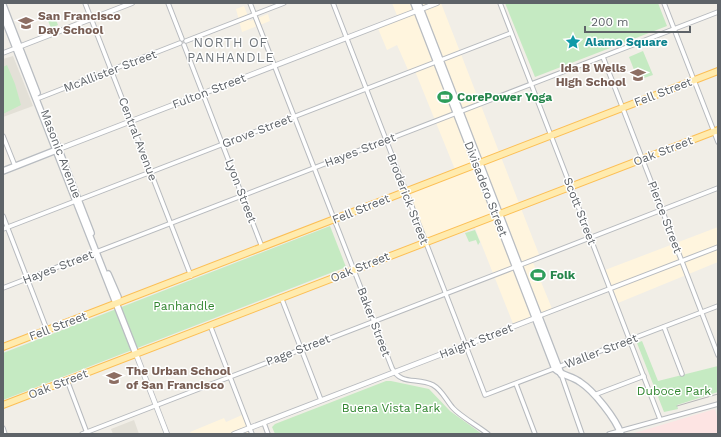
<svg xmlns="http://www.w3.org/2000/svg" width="721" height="437" viewBox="0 0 721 437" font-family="'Work Sans',sans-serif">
<rect width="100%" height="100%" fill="#f1eee7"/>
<g fill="#fff5de">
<polygon points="392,3 441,3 540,257 532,260 553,311 514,326 473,223 425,241 405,192 456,172 415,71 409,72 397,45 387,50 377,26 398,18"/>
<polygon points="244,6 250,21 268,14 270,21 242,32 236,9"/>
<polygon points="718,227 718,262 618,303 605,270"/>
<polygon points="242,415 249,434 191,434 190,432 224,418 226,422"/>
</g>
<g fill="#e3e0d7">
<polygon points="13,56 33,106 3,117 3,59"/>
<polygon points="134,420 139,434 113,434 111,429"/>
</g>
<polygon fill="#fde4e3" points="715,409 718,420 718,434 631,434"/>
<g fill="#c5eac2">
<polygon points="505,3 658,3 667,26 535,77"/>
<polygon points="53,13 58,25 51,28 46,16"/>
<polygon points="643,51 653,75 638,80 629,57"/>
<polygon points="7,65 15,84 21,105 3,114 3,67"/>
<polygon points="330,226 346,267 3,400 3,353"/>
<polygon points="475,230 480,242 478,245 476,240 469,242 465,233"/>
<polygon points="642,341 658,381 718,366 718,392 677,405 678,409 664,412 637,343"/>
<polygon points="386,381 391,381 429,389 450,411 482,434 275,434 272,427 275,424"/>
</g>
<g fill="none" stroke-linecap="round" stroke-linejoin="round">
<g stroke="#b7babe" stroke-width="5.5">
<g id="minor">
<polyline points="85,3 191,276"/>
<polyline points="168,3 182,39"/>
<path d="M250,3L392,368C401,386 417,377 433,385C442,390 446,400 453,408C460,416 478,426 488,434"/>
<polyline points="333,3 485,395 718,306"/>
<polyline points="500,3 660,419"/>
<polyline points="664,3 718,142"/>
<polyline points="186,41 284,3"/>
<polyline points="184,45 262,247"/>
<polyline points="3,53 16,48"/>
<polyline points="603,57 718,355"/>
<polyline points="39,98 180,43"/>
<polyline points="3,136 15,166"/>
<polyline points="3,216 47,330"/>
<polyline points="3,229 511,33"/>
<polyline points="520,265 718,188"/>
<polyline points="3,288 718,12"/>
<polyline points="281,297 321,400"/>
<polyline points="539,316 718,247"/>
<polyline points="210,325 252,434"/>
<polyline points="664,327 682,374"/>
<polyline points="561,374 582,434"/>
<polyline points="67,380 87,433"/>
<polyline points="516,384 535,434"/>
<polyline points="594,395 644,376"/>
<polyline points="264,423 268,434"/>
<polyline points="3,428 5,434"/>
<polyline points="82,434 515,267"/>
<polyline points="609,434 718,404"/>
</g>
</g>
<g stroke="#b7babe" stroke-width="6">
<g id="tertiary">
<polyline points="16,48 132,3"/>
<polyline points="59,149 437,3"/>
<polyline points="136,354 167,434"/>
<polyline points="234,434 538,317"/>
</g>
</g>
<g stroke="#b8bcc1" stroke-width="8">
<g id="secondary">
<path d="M414,3L555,369C563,376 572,376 580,382C594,391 616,419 621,434"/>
<polyline points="418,3 561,374"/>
<polyline points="3,5 37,93"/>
<polyline points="3,15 136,354"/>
<polyline points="55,140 91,233"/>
<polyline points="3,171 59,149"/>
<polyline points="108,274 118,297 117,304"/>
</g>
</g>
<g stroke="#fcbf55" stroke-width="8">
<g id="primary">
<polyline points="3,347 718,71"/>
<polyline points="3,405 718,130"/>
</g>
</g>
<use href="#minor" stroke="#fff" stroke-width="3.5"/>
<use href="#tertiary" stroke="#fff" stroke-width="4.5"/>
<use href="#secondary" stroke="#fff" stroke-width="5.5"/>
<use href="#primary" stroke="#ffebae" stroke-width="6"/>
<polyline stroke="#b5b6b7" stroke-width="1" points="677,406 718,394"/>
</g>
<defs>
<g id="school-bare" transform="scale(1.2)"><path d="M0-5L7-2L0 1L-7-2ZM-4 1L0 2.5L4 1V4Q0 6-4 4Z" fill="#8d6e63" stroke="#fff" stroke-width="2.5" paint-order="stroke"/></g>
<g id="sight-bare" transform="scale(1.2)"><path d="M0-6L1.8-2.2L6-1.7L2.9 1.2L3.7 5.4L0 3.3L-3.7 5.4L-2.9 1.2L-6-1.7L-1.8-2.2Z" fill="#0f9aa8" stroke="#fff" stroke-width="2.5" paint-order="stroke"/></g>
<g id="stadium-bare" transform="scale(1.2)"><path d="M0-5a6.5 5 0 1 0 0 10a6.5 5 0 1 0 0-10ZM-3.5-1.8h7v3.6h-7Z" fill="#2e9e5b" stroke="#fff" stroke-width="2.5" paint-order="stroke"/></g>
</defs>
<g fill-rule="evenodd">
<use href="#school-bare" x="26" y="23"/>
<use href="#sight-bare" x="573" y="42"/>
<use href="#school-bare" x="638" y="75"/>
<use href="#stadium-bare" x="445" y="97"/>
<use href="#stadium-bare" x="538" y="275"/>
<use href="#school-bare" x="114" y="378"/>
</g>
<g text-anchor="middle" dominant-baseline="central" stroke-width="3" stroke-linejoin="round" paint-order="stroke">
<g font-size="12" font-weight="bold" fill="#785e54" stroke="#fff" text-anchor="start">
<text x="38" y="16">San Francisco<tspan x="38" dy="14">Day School</tspan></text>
<text x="626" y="68" text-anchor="end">Ida B Wells<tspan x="626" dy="14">High School</tspan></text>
<text x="126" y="371">The Urban School<tspan x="126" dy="14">of San Francisco</tspan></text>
</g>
<g font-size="12" font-weight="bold" fill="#0d838f" stroke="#fff" text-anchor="start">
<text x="585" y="42">Alamo Square</text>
</g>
<g font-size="12" fill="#5e6368" stroke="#fff">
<text transform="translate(110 71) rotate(-21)">McAllister Street</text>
<text transform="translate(209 91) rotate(-21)">Fulton Street</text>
<text transform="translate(663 92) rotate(-21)">Fell Street</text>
<text transform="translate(257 131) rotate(-21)">Grove Street</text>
<text transform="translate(138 139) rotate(69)">Central Avenue</text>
<text transform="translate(360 150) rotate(-21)">Hayes Street</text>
<text transform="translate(663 151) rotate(-21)">Oak Street</text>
<text transform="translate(61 154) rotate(69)">Masonic Avenue</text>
<text transform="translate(486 189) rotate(69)">Divisadero Street</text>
<text transform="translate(241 191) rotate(69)">Lyon Street</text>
<text transform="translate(408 199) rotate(69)">Broderick Street</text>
<text transform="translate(361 209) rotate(-22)">Fell Street</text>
<text transform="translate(580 211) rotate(69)">Scott Street</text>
<text transform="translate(665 217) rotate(69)">Pierce Street</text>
<text transform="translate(58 267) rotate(-21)">Hayes Street</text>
<text transform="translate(360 267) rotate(-22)">Oak Street</text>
<text transform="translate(374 322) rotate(69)">Baker Street</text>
<text transform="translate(58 326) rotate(-21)">Fell Street</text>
<text transform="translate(476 341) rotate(-21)">Haight Street</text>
<text transform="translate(298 350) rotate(-21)">Page Street</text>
<text transform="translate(601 351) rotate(-21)">Waller Street</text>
<text transform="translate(58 384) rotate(-21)">Oak Street</text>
</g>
<g font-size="12" font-weight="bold" fill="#27864d" stroke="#fff" text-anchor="start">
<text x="457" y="97">CorePower Yoga</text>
<text x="550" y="275">Folk</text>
</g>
<g font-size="12" fill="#31862f" stroke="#fff">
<text x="184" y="306">Panhandle</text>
<text x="674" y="391">Duboce Park</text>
<text x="391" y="408">Buena Vista Park</text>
</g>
<g font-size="13" letter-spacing="1" fill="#6f757a" stroke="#fff">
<text x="231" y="42">NORTH OF<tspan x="231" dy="15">PANHANDLE</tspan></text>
</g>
</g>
<rect width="721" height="437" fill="none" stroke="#5e6368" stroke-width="8"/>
<path d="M585 26v6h105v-6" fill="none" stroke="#5e6368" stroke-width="2"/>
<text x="591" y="26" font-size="12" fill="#5e6368" stroke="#ffffff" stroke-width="3" paint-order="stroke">200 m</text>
</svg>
